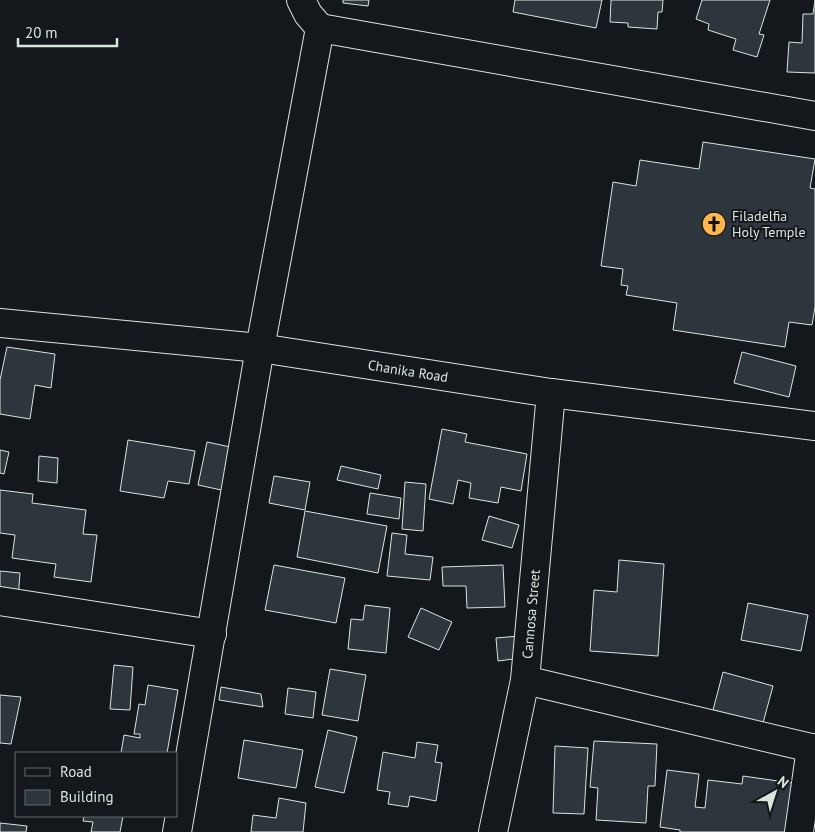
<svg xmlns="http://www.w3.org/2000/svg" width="815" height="832" viewBox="0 0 815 832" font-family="'PT Sans',sans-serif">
<rect width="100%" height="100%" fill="#14181c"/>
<g fill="#2c363c" stroke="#d8e6dc">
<polygon points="343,0 369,0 368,6 343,3"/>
<polygon points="515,0 602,0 596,28 513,12"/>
<polygon points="611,0 663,0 662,12 658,12 657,29 628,27 628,23 610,22"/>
<polygon points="702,0 770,0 759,34 764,35 757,57 733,50 736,39 708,30 709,24 696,19"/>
<polygon points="815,0 815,73 787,72 789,42 802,43 803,14 813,14"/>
<polygon points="703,142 815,159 810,188 815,189 815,307 812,325 789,322 785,347 673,330 677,303 626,295 628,286 621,285 623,269 601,266 613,182 636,186 640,160 699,169"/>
<polygon points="7,347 55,354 51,388 35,385 30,419 0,414 0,380"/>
<polygon points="742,352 796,366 789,397 734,383"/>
<polygon points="442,429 467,434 465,442 527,454 521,491 501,487 498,503 469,498 471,483 458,480 453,504 429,499"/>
<polygon points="128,440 195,451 189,484 168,481 164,498 120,491"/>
<polygon points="207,442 235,448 226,491 198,485"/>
<polygon points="0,450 9,452 4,474 0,473"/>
<polygon points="39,456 58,458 57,483 38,481"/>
<polygon points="341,466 381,475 378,489 337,480"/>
<polygon points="274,476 310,482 305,510 269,503"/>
<polygon points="405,482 426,484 423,531 402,529"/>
<polygon points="0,490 33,494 32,503 86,510 83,534 97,535 91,582 54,577 56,564 12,558 15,535 0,533"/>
<polygon points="370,493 401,498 399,519 367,514"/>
<polygon points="305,511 387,526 378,573 297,557"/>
<polygon points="489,516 519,525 512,548 482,540"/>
<polygon points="392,533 407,535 405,554 433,557 430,580 387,576"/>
<polygon points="619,560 664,564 658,656 590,651 594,590 617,592"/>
<polygon points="274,565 345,578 336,623 265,610"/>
<polygon points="503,565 505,607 467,608 466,586 443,586 442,567"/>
<polygon points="0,571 20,573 18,599 0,597"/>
<polygon points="748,603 808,615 801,651 741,640"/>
<polygon points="365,605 390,608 386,653 348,649 351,619 363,620"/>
<polygon points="421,608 452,622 439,650 408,637"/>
<polygon points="519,636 521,658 498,661 496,638"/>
<polygon points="114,665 133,667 130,710 110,709"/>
<polygon points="330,669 366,675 358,721 322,715"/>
<polygon points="723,672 773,686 763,723 713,710"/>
<polygon points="148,685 178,690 167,753 121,753 124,735 140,738 140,734 134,734 139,704 145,705"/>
<polygon points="221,687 261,694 263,707 219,700"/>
<polygon points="288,688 316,692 313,718 285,714"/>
<polygon points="0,695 21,697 11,744 0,743"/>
<polygon points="328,730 357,737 344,793 315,787"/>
<polygon points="244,740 303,750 296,788 238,778"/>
<polygon points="594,741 657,744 655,786 648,786 646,823 596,820 598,788 590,787"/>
<polygon points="417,742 438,745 435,762 442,763 436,801 410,796 408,807 388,804 390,792 377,790 383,752 415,758"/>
<polygon points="555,746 588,748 584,814 553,813"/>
<polygon points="667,770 699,774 695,807 705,808 708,780 742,784 743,776 792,783 786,832 680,832 680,830 660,827"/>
<polygon points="279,798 306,803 303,832 251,832 253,815 276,818"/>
<polygon points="84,816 123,816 120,832 91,832 93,822 83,821"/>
<polygon points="0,823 27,826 26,832 0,832"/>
</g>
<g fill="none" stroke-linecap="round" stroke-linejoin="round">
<g stroke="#d8e6dc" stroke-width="30">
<g id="street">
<polyline points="320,28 815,116"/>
<polyline points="0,323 260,348 551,393 815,426"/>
<polyline points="0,601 212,634"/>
<polyline points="525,680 815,749"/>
<polyline points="177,832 260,348 320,28 308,14 301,0"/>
<polyline points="493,832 525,680 551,393"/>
<polyline points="799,832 811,748"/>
</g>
</g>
<use href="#street" stroke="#14181c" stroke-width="28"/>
</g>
<defs>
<g id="church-disc" transform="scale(1.25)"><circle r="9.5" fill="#ffb74d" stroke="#14181c"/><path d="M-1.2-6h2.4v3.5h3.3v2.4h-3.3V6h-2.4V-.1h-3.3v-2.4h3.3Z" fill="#111"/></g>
</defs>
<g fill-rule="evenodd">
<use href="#church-disc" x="714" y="224"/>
</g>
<g text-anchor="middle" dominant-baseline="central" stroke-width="4" stroke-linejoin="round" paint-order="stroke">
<g font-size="14" fill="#d8e6dc" stroke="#14181c" text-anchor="start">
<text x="732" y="216">Filadelfia<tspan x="732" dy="16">Holy Temple</tspan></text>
</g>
<g font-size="14" fill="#d8e6dc" stroke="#14181c">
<text transform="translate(408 371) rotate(9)">Chanika Road</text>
<text transform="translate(531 614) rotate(-85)">Cannosa Street</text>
</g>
</g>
<rect x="15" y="752" width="162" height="65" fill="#14181c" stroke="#626a69"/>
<rect x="25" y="768" width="25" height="8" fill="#14181c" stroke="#626a69"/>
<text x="60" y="777" font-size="15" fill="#d8e6dc">Road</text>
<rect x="25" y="790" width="25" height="15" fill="#2c363c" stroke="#626a69"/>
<text x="60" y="802" font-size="15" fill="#d8e6dc">Building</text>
<g transform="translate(775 792) rotate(39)" stroke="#14181c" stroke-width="4" paint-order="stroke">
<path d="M0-4L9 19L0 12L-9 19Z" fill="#d8e6dc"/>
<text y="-8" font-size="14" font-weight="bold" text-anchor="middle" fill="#d8e6dc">N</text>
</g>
<path d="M18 38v8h99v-8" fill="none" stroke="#d8e6dc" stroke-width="2.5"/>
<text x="25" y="38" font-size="15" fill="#d8e6dc" stroke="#14181c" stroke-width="4" paint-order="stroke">20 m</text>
</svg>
